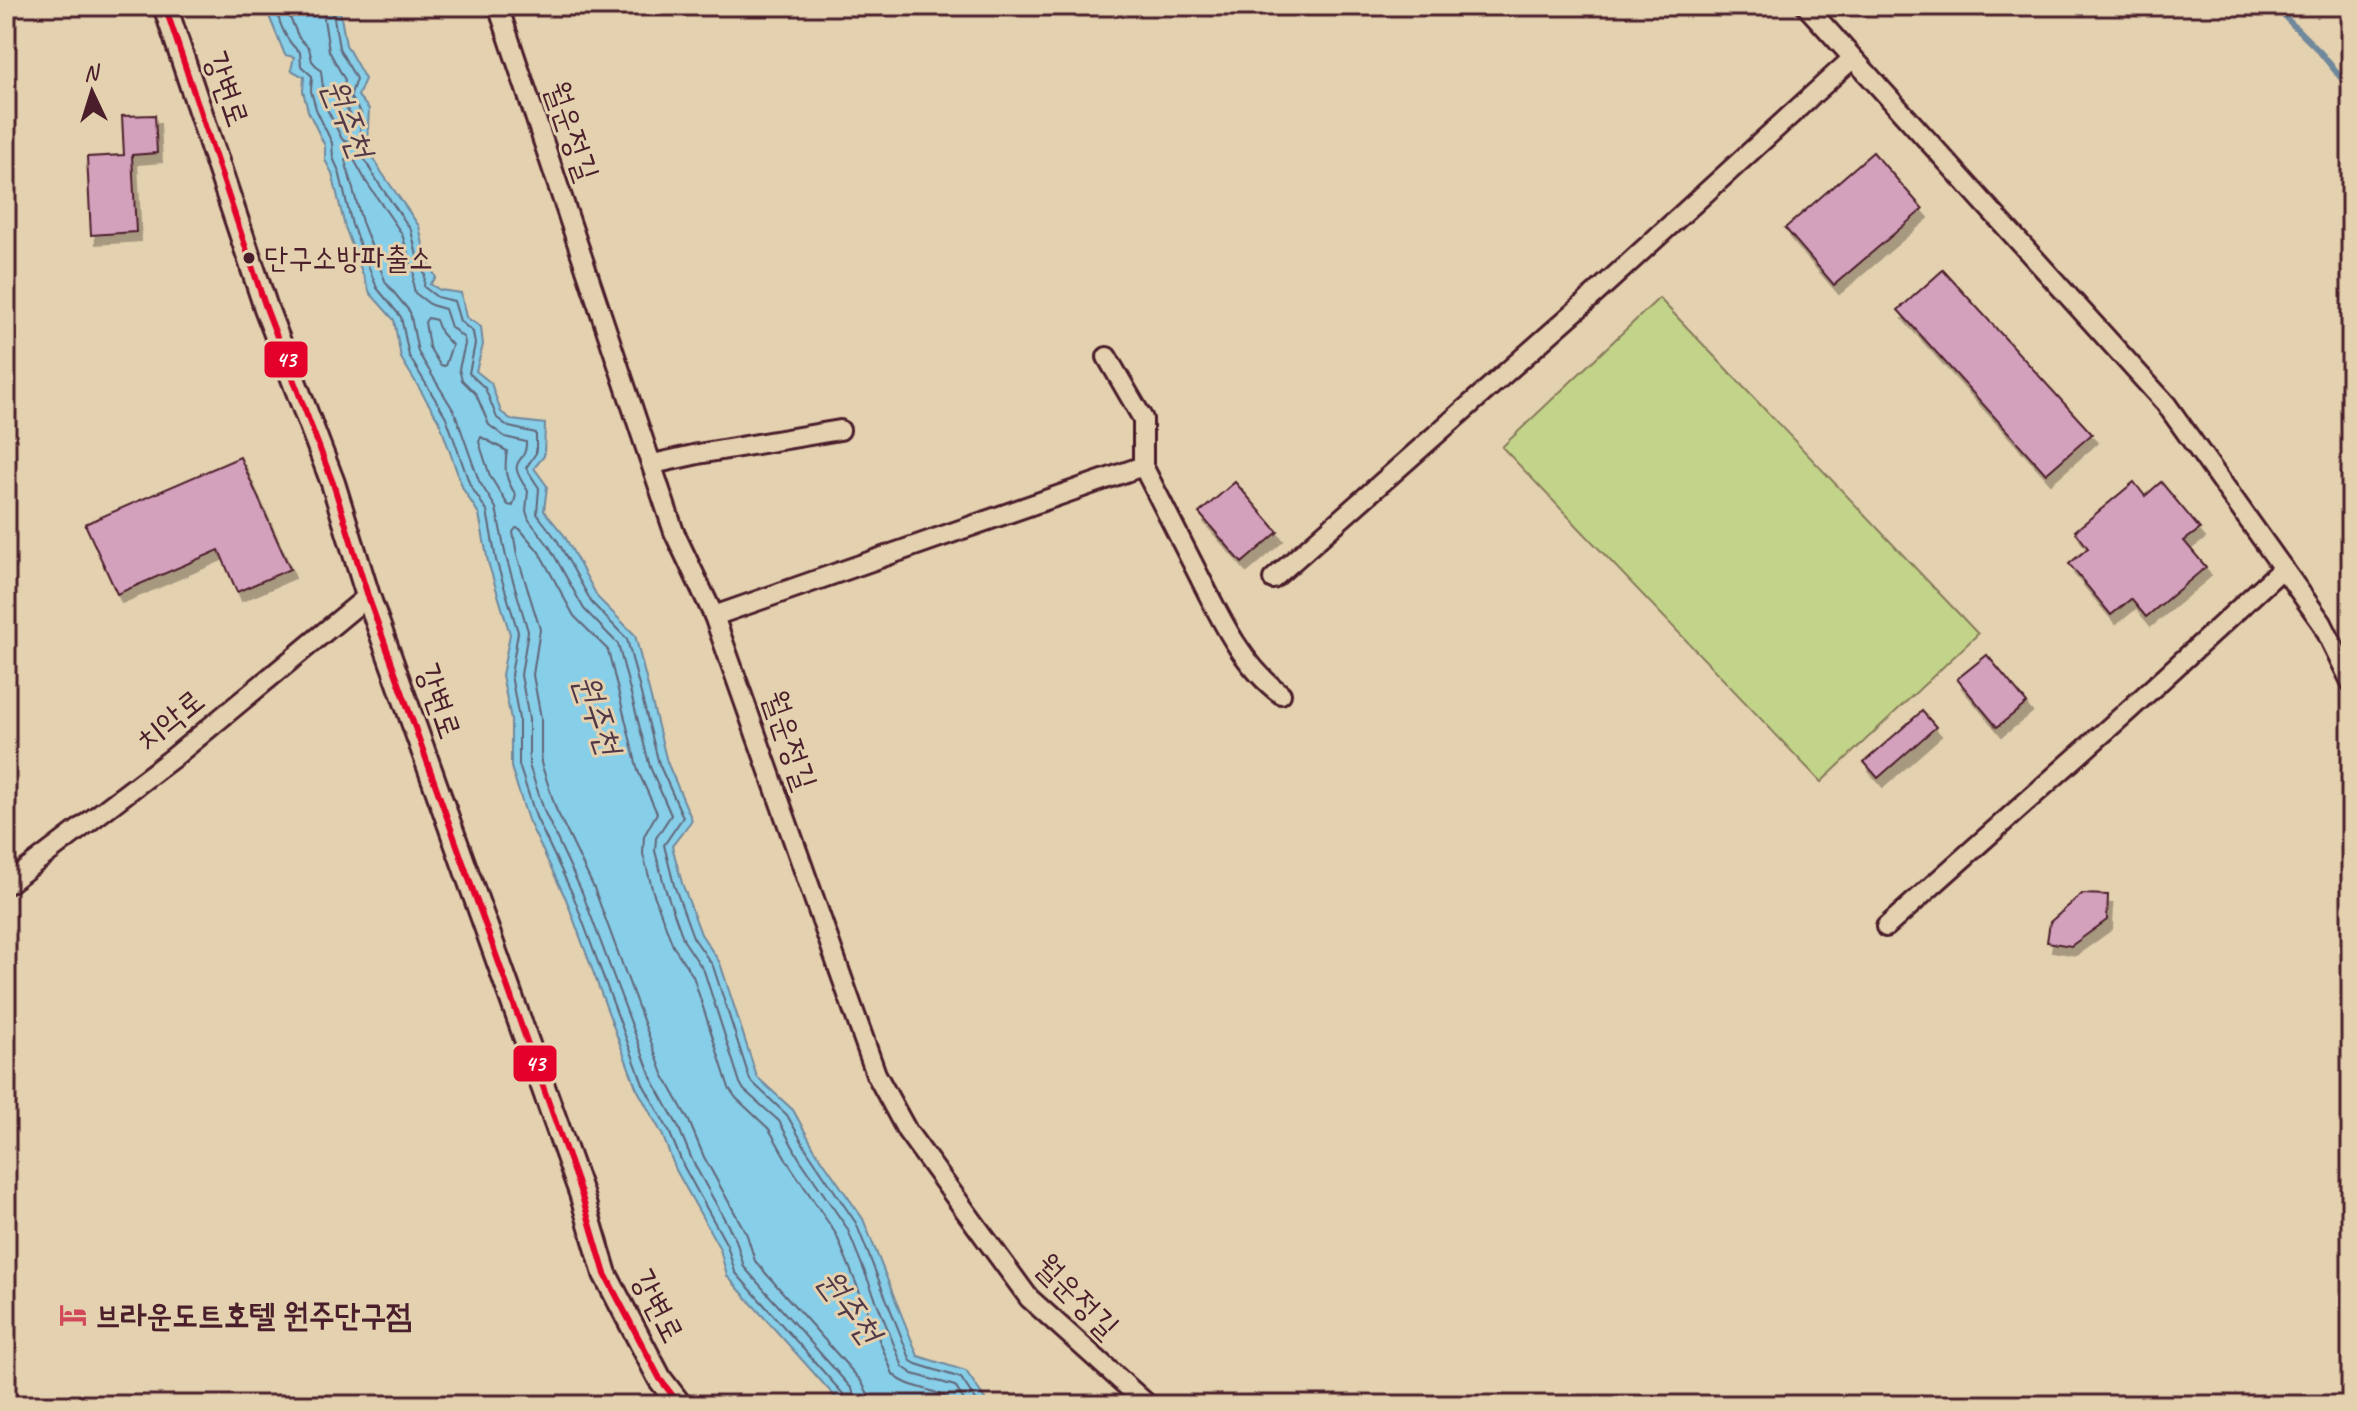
<svg xmlns="http://www.w3.org/2000/svg" width="2357" height="1411" viewBox="0 0 2357 1411" font-family="Caveat,'Poor Story',sans-serif">
<defs>
<filter id="shadow"><feDropShadow dx="5" dy="9" stdDeviation="0" flood-color="#0004"/></filter>
</defs>
<rect width="100%" height="100%" fill="#e4d1af"/>
<filter id="ink" filterUnits="userSpaceOnUse"><feTurbulence type="fractalNoise" baseFrequency=".0125" numOctaves="2"/><feDisplacementMap in="SourceGraphic" scale="16" xChannelSelector="R" yChannelSelector="G"/><feConvolveMatrix kernelMatrix="1 2 1 2 8 2 1 2 1" color-interpolation-filters="sRGB"/></filter>
<g filter="url(#ink)">
<polygon fill="#c2d489" stroke="#867a5a" stroke-width="2" points="1659,298 1978,634 1821,782 1502,447"/>
<polygon fill="#87cee8" stroke="#6f889c" stroke-width="2" points="269,6 339,6 346,45 365,79 358,96 369,109 367,146 382,173 419,226 425,254 436,278 430,284 440,290 461,293 466,317 481,327 483,345 476,371 491,383 501,412 512,420 545,424 544,456 534,468 547,486 544,511 564,535 598,598 635,635 667,762 692,820 672,846 682,883 701,934 720,963 757,1077 793,1110 814,1148 863,1219 918,1356 966,1371 989,1405 840,1405 838,1400 727,1276 720,1249 676,1170 662,1134 636,1087 566,899 528,820 511,767 511,719 502,675 510,634 488,562 479,514 463,489 439,421 401,358 394,320 370,293 345,227 332,173 325,160 325,146 308,111 303,91 304,77 291,70 294,57 285,55 269,16"/>
<g fill="none" stroke-linecap="round" stroke-linejoin="round">
<g stroke="#626577" stroke-width="2">
<path d="M277,6C277,22 288,44 300,52L301,66L312,76L311,91L316,109L332,143L333,158L339,171L352,225L377,288L401,317L409,356L446,417L470,485L487,511L496,560L518,632L511,675L519,719V765L536,817L573,895L643,1084L669,1131L684,1167L727,1245L735,1272L844,1395L847,1405"/>
<polyline points="287,6 288,13 299,38 309,48 312,61 321,71 325,105 342,139 346,142 349,138 351,116 341,99 345,80 329,51 322,6"/>
<polyline points="332,6 339,48 356,79 350,97 361,113 359,149 375,178 411,230 417,256 425,275 424,287 437,297 454,301 460,321 473,332 475,344 469,373 485,388 497,418 509,427 536,433 536,453 526,468 539,488 537,514 557,540 592,603 627,639 659,764 683,817 664,845 674,885 693,937 713,966 750,1080 787,1115 808,1152 856,1223 911,1361 916,1364 961,1378 979,1405"/>
<polygon points="428,318 436,320 441,333 452,345 445,366 440,365 429,347 425,322"/>
<path d="M481,437L507,451C504,469 505,479 516,495L513,506L508,505L490,476L479,442Z"/>
<path d="M857,1405L852,1389L744,1267L736,1240L693,1162L678,1126L652,1079L582,892L545,813L529,765V719L521,675L528,631L506,557L496,508L479,481L455,413L418,352L410,312L386,283L362,222L345,160L348,156H352L367,183L402,234L414,274L413,284L415,293L431,305L445,309L451,327L464,338L465,344L459,369L462,380L476,394L489,425L505,437L526,442C527,467 503,455 528,491L526,511L529,520L549,546L584,609L618,644L650,767L671,815L656,838L655,851L665,888L684,941L704,971L740,1083L744,1090L779,1121L799,1158L847,1228L903,1367L913,1374L955,1386L967,1405"/>
<path d="M869,1405L867,1392L861,1381L755,1261L747,1235L704,1157L689,1121L663,1074L594,888L556,809L541,763V718L533,675L540,629L517,555L513,532L516,528L520,529L539,552L574,616L608,650L638,771L657,813L644,836L643,854L653,892L673,946L693,976L729,1088L736,1098L769,1129L789,1164L836,1234L893,1374C909,1391 940,1386 953,1405"/>
</g>
<polyline stroke="#6f889c" stroke-width="6" points="2274,6 2320,52 2351,90"/>
</g>
<g fill="#d4a1bc" stroke="#4a1f2b" stroke-width="2" filter="url(#shadow)">
<polygon points="155,115 157,153 132,155 136,232 91,235 87,157 124,155 122,116"/>
<polygon points="1873,152 1923,209 1834,285 1785,228"/>
<polygon points="1943,270 2092,434 2046,474 1898,310"/>
<polygon points="240,457 290,569 237,592 219,550 117,594 85,524"/>
<polygon points="1235,482 1278,532 1242,563 1199,513"/>
<polygon points="2134,482 2145,496 2161,482 2200,529 2184,541 2206,567 2146,617 2131,599 2111,615 2069,564 2088,548 2075,531"/>
<polygon points="1987,655 2027,703 1997,727 1957,679"/>
<polygon points="1922,711 1936,727 1878,778 1864,762"/>
<polygon points="2082,894 2108,895 2107,920 2071,946 2047,942 2050,922"/>
</g>
<g fill="none" stroke-linecap="round" stroke-linejoin="round">
<g stroke="#4a1f2b" stroke-width="24">
<g id="minor">
<polyline points="498,6 674,532 714,616 876,1074 907,1131 1029,1298 1148,1405"/>
<polyline points="1806,6 2166,404 2322,623 2351,682"/>
<polyline points="1107,357 1143,419 1143,466"/>
<polyline points="653,464 698,454 840,430"/>
<polyline points="1273,579 1596,293 1853,58"/>
<path d="M714,616L1143,466C1160,500 1177,533 1194,566C1217,611 1240,664 1281,694"/>
<polyline points="6,885 174,757 368,596"/>
<polyline points="1886,927 2129,710 2283,568"/>
</g>
</g>
<g stroke="#4a1f2b" stroke-width="28">
<polyline id="tertiary" points="165,6 266,308 333,483 368,596 581,1193 605,1274 660,1379 680,1405"/>
</g>
<use href="#minor" stroke="#e4d1af" stroke-width="18"/>
<use href="#tertiary" stroke="#e4d1af" stroke-width="22"/>
<g stroke="#e4d1af" stroke-width="12">
<polyline id="bus-1" points="165,6 266,308 333,483 368,596 581,1193 605,1274 660,1379 680,1405"/>
</g>
<use href="#bus-1" stroke="#e4002b" stroke-width="6"/>
</g>
</g>
<defs>
<g id="hotel-bare" transform="scale(2.16)"><path d="M-6-4.5h1.5V1H6V5H4.5V3h-9V5H-6ZM-4 0a1.8 1.8 0 1 1 3.6 0ZM.5 0V-2.5h3Q6-2.5 6 0Z" fill="#d1495b" stroke="#e4d1af" stroke-width="2.5" paint-order="stroke"/></g>
</defs>
<g fill-rule="evenodd">
<use href="#hotel-bare" x="73" y="1315"/>
</g>
<circle fill="#4a1f2b" stroke="#e4d1af" stroke-width="3" cx="249" cy="258" r="7"/>
<g text-anchor="middle" dominant-baseline="central" stroke-width="6" stroke-linejoin="round" paint-order="stroke">
<g font-size="30" fill="#4a1f2b" stroke="#e4d1af" text-anchor="start">
<text x="264" y="258">단구소방파출소</text>
</g>
<g font-size="32" fill="#4a1f2b" stroke="#e4d1af">
<text transform="translate(227 89) rotate(71)">강변로</text>
<text transform="translate(572 131) rotate(71)">월운정길</text>
<text transform="translate(439 701) rotate(71)">강변로</text>
<text transform="translate(170 720) rotate(-39)">치악로</text>
<text transform="translate(790 740) rotate(71)">월운정길</text>
<text transform="translate(1077 1296) rotate(45)">월운정길</text>
<text transform="translate(658 1306) rotate(63)">강변로</text>
</g>
<g font-size="32" font-weight="bold" fill="#4a1f2b" stroke="#e4d1af" text-anchor="start">
<text x="95" y="1315">브라운도트호텔 원주단구점</text>
</g>
<g font-size="34" font-style="italic" fill="#533947" stroke="#e4d1af">
<text transform="translate(348 118) rotate(68)">원주천</text>
<text transform="translate(598 714) rotate(71)">원주천</text>
<text transform="translate(850 1306) rotate(54)">원주천</text>
</g>
</g>
<g stroke="#e4d1af" stroke-width="3">
<rect x="263" y="340" width="46" height="39" rx="8" fill="#e4002b"/>
<rect x="512" y="1044" width="46" height="39" rx="8" fill="#e4002b"/>
</g>
<g font-size="22" text-anchor="middle" font-weight="bold" fill="#fff">
<text x="286" y="367">43</text>
<text x="535" y="1071">43</text>
</g>
<rect width="2357" height="1411" fill="none" stroke="#e4d1af" stroke-width="32"/>
<rect x="16" y="16" width="2325" height="1379" fill="none" stroke="#4a1f2b" stroke-width="3" filter="url(#ink)"/>
<g transform="translate(92 92) rotate(356)" stroke="#e4d1af" stroke-width="6" paint-order="stroke">
<path d="M0-6L14 30L0 20L-14 30Z" fill="#4a1f2b"/>
<text y="-12" font-size="22" font-weight="bold" text-anchor="middle" fill="#4a1f2b">N</text>
</g>
</svg>
